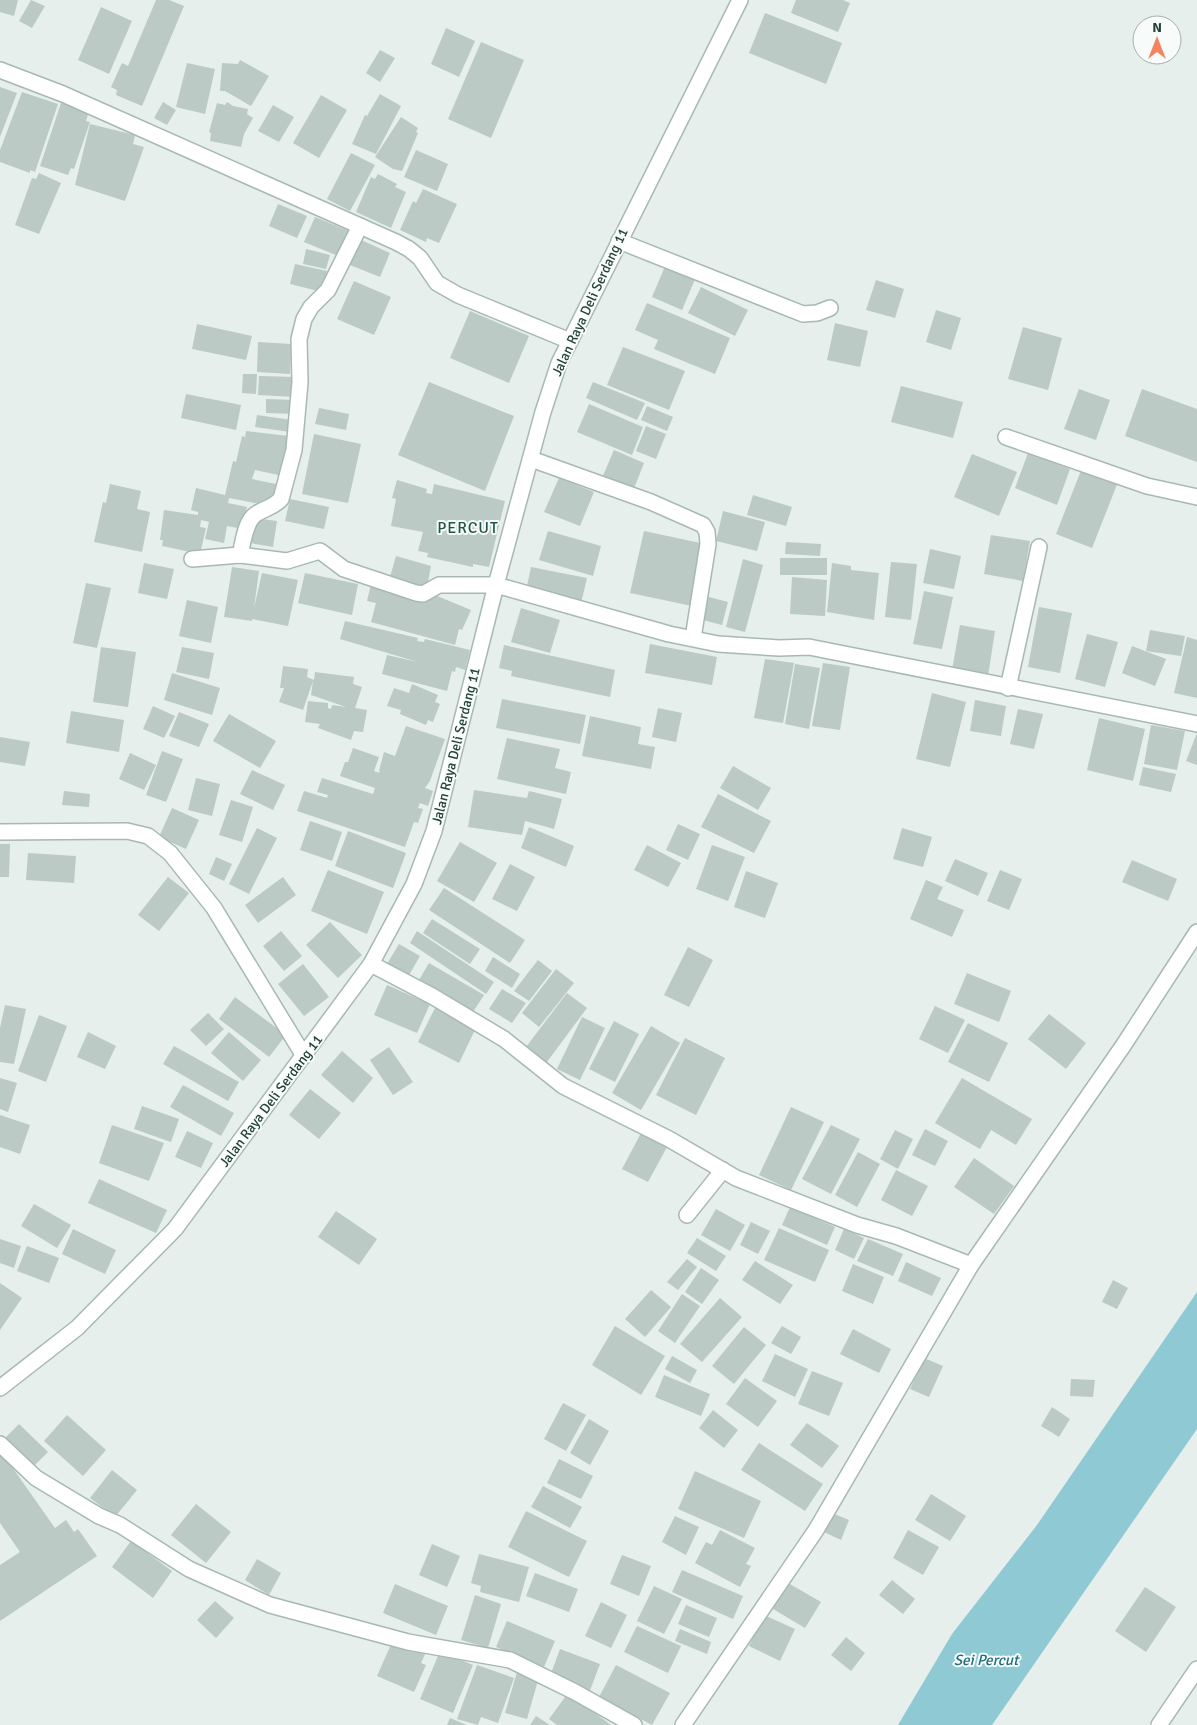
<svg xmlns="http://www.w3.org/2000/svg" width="1197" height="1725" viewBox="0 0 1197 1725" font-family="Signika,sans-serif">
<rect width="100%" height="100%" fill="#e6efeb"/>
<polygon fill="#8ec9d4" points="1197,1292 1197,1429 992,1725 898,1725 952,1634 1037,1525"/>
<g fill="#bbcac4">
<polygon points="0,0 18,0 14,16 0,12"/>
<polygon points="31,0 45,6 32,28 19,21"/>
<polygon points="156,0 169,0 184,6 142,106 116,95 117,90 111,87 122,63 128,66"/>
<polygon points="796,0 843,0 850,3 838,32 791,13"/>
<polygon points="101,7 132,21 109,74 78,60"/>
<polygon points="765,13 842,43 826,84 749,53"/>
<polygon points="446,28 475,41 459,77 431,64"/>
<polygon points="481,42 524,60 491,138 448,119"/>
<polygon points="380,50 395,58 380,82 366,73"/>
<polygon points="240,60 269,76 251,106 225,91 220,91 222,63 238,64"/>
<polygon points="187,63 215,69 205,114 176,107"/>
<polygon points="0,87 17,93 0,137"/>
<polygon points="22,92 58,104 35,172 30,170 30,173 0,162 0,150"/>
<polygon points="380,94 401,106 376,154 352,144 365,115 367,116"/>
<polygon points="321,95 347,110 319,158 293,143"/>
<polygon points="163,102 176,110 167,125 154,118"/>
<polygon points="227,102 233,106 248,109 247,114 253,118 244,134 241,147 210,141 211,133 209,132 217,103 225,105"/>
<polygon points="61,103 89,111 86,121 90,122 74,169 71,168 68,175 40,166"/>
<polygon points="273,105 294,117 279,142 258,131"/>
<polygon points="401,117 418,128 416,132 418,133 402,171 393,169 375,157"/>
<polygon points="90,124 135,135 133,144 144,147 125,201 75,185"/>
<polygon points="416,150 448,164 437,191 404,177"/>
<polygon points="351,153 375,165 350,211 327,199"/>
<polygon points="39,173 61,183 39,234 15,225 32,178 36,179"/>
<polygon points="378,174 397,184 395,187 406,192 391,228 356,212 371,177 375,179"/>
<polygon points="423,189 457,204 439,243 427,238 426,242 400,230 413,201 416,203"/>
<polygon points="278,204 307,216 297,238 269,226"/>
<polygon points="315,217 349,231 338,256 304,242"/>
<polygon points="361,240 390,253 380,277 350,265"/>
<polygon points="306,249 330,255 326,269 303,264"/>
<polygon points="295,264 327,271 322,292 290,284"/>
<polygon points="666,264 696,277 682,310 652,297"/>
<polygon points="876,280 904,289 895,318 866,310"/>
<polygon points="354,281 391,297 374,335 337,319"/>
<polygon points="701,287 748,310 735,336 688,313"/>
<polygon points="647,303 730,338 715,374 654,349 658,340 635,330"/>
<polygon points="936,310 961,318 951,350 926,342"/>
<polygon points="470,311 529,336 509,383 450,358"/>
<polygon points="835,323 868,331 860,367 827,360"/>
<polygon points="197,324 252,336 246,360 192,349"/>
<polygon points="1023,327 1062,338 1048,390 1008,379"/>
<polygon points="258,342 291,344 290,374 257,372"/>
<polygon points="623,347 685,371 669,410 607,385"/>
<polygon points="243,374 257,374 256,394 242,393"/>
<polygon points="259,376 296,377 295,397 258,395"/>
<polygon points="429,382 514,416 485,491 398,455"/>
<polygon points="593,382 645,403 637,420 586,398"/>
<polygon points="901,386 963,402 953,438 891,422"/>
<polygon points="1079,389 1110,400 1096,440 1064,429"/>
<polygon points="1142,389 1197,409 1197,462 1125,436"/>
<polygon points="186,394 241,405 236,430 181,418"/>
<polygon points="266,399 296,400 296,414 266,413"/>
<polygon points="589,404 643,427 632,455 577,432"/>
<polygon points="647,406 673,417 667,431 641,420"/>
<polygon points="319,408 349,414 346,430 315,424"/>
<polygon points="257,415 292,420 290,432 255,427"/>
<polygon points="646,426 666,434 656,459 636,451"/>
<polygon points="246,431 289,436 283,476 255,470 252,479 276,484 271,506 229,498 228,503 247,507 243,529 227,526 224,543 205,539 209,522 201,520 200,527 206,528 200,554 162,546 163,540 160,540 164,510 198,515 198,512 191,510 196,488 225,495 233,461 236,462 242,436 245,437"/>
<polygon points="314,434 361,444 348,503 302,494"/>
<polygon points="614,450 644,463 633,491 602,478"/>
<polygon points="1028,453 1070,469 1057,505 1015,488"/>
<polygon points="972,454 1017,472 999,516 954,497"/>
<polygon points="1082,468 1118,482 1092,548 1056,534"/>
<polygon points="559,478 594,492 580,526 544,512"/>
<polygon points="397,480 427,489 426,493 432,494 434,484 505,501 489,567 473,564 473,567 427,557 428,553 418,551 423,532 391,526 396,499 392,498"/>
<polygon points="110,484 141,491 137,509 150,512 142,552 94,542 103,502 106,503"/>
<polygon points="753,495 792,507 786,526 747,515"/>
<polygon points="290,499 329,507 324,529 285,521"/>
<polygon points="723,511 765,522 757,551 716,541"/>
<polygon points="254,518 277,521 273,547 250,543"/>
<polygon points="548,531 601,546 593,576 539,560"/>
<polygon points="644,531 705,544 692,606 630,593"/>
<polygon points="991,535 1030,541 1023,581 984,574"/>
<polygon points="786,542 821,544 820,556 785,554"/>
<polygon points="930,549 961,556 954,589 923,583"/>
<polygon points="396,556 431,566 426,592 392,585 394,578 390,577"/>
<rect x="780" y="558" width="47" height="17"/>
<polygon points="743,559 763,565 745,632 726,627"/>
<polygon points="891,562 917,564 911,620 885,617"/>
<polygon points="144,563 174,569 167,599 138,593"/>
<polygon points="832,563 851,566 851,570 879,573 874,620 827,612"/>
<polygon points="232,567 259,571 254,608 262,573 298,580 288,626 252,619 252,621 224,617"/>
<polygon points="531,567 587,578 581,603 526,591"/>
<polygon points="305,573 358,584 352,615 298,603"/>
<polygon points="792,577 827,580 825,616 790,614"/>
<polygon points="86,583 111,588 97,648 73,643"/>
<polygon points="371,584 430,593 471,610 462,630 459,629 455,645 371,622 376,603 367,601"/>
<polygon points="924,591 953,597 942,649 913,644"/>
<polygon points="705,596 728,602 722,625 699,619"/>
<polygon points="187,600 218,607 211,643 179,636"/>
<polygon points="1039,607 1072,613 1060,673 1028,667"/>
<polygon points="521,608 560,620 550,653 511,642"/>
<polygon points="345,621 418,638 417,641 424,642 425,639 470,650 465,670 456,667 455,672 452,671 447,691 382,674 387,655 418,662 340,639"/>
<polygon points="960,625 995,631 988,676 952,670"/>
<polygon points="1150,630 1185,636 1181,656 1146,651"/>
<polygon points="1087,634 1118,642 1105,687 1075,679"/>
<polygon points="1187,637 1197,640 1197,698 1174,693"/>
<polygon points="650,644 717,657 712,685 645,673"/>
<polygon points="504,645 615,670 610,697 511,676 512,671 499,668"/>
<polygon points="1132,646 1166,659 1155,686 1122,673"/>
<polygon points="101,647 136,652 128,707 93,702"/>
<polygon points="182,647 214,653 209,679 176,672"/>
<polygon points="765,659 794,663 783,723 754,718"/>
<polygon points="823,663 850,667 840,730 812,726"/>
<polygon points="795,664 820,668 809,729 785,724"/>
<polygon points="283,666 308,669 307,677 314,680 315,672 354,677 353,684 362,687 355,708 367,710 363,732 354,731 351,740 318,728 320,724 305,722 308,701 328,703 328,708 331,709 332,705 346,707 311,695 313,681 303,710 279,702 284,688 280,688"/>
<polygon points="172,673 220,688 212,715 164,700"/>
<polygon points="412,684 438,695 435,702 440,704 433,722 428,720 426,725 400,714 401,710 387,706 394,688 409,693"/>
<polygon points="932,693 966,702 950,767 916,759"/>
<polygon points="502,699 586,715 580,744 496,728"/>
<polygon points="975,700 1006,706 1001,736 970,731"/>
<polygon points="153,706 175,716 164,738 143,729"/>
<polygon points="658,708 682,713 676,742 652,737"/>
<polygon points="1018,709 1043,714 1034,749 1010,744"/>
<polygon points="71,711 124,720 119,752 66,743"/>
<polygon points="179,712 209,724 199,747 169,736"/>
<polygon points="229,714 276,741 260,768 213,741"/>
<polygon points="590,716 641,727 638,744 655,747 651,769 582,756"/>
<polygon points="1099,718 1145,729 1133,781 1087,770"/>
<polygon points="1151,725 1185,731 1177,770 1144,764"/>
<polygon points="406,726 445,739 430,781 425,788 433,791 428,806 420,803 418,808 423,809 418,823 414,822 405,847 297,811 304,791 327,798 328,795 317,792 322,778 373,794 375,788 340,776 345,762 348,762 353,748 379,757 374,771 380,773 379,771 384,752 395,756"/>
<polygon points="1197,733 1197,765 1186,761"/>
<polygon points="0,737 30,742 25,766 0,762"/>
<polygon points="507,738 560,749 555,768 571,772 566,794 497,779"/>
<polygon points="162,751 183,759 166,802 146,795"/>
<polygon points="130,753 156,765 144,790 119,779"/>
<polygon points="733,766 771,788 758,810 720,788"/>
<polygon points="1143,767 1176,774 1171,792 1139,785"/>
<polygon points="252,770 285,785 273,810 240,794"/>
<polygon points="196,778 220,784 212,816 188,810"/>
<polygon points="474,790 527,798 529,791 562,799 554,829 525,821 522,835 468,827"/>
<polygon points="64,791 90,794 89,807 62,805"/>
<polygon points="718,794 771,821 754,853 701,827"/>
<polygon points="231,800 253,807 242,842 219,835"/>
<polygon points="172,808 199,820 186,849 159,837"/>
<polygon points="310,821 342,832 332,861 300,850"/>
<polygon points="678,824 700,834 688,860 666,850"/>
<polygon points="529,827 574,846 566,867 521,848"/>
<polygon points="257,828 277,838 249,894 229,884"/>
<polygon points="902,828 932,837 923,867 893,859"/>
<polygon points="348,831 406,853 393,888 335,866"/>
<polygon points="460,842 497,863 474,902 437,881"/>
<polygon points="0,844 10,844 9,877 0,877"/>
<polygon points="647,845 681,863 668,887 634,870"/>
<polygon points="712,845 745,857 728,901 696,889"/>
<polygon points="28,853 76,856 74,883 26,880"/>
<polygon points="216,857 232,864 224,881 209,874"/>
<polygon points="955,859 988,873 978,896 945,881"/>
<polygon points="1132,860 1177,879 1168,901 1122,882"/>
<polygon points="510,864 535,877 517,911 492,899"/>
<polygon points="328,870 384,892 367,934 311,911"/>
<polygon points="1000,870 1022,879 1009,910 987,901"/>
<polygon points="746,871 778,883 765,918 734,907"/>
<polygon points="168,877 189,893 159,931 138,915"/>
<polygon points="283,877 296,895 258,923 245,905"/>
<polygon points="926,880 943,887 937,899 964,910 952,937 910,919"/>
<polygon points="444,888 525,940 510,963 429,910"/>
<polygon points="432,919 480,949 470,964 423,933"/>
<polygon points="330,922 362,955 338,978 306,945"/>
<polygon points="281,931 302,956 284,971 263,946"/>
<polygon points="417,931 494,982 486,994 410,943"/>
<polygon points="399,944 420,956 408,977 387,964"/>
<polygon points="688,947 713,960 689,1007 664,995"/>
<polygon points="493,957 520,974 512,988 485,971"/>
<polygon points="538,960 552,971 529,1001 514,991"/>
<polygon points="429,963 484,995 473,1012 419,980"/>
<polygon points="303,964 329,997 304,1016 278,984"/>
<polygon points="556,969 574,983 539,1027 522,1013"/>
<polygon points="967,973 1011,991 999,1022 954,1004"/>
<polygon points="387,985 430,1004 417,1033 374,1015"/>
<polygon points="502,989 526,1003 512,1023 489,1009"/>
<polygon points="567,993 587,1008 544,1066 523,1051"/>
<polygon points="235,997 286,1035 269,1057 219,1019"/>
<polygon points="5,1005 26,1009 14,1064 0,1062 0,1028"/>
<polygon points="935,1006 965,1020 948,1053 919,1039"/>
<polygon points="435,1008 476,1028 459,1063 418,1042"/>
<polygon points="208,1013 224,1029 206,1046 190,1030"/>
<polygon points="1049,1014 1086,1043 1066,1069 1028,1039"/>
<polygon points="39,1015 67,1026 46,1082 18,1071"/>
<polygon points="582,1017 605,1028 580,1080 557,1069"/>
<polygon points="614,1021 639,1034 615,1082 589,1069"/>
<polygon points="968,1023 1008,1043 989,1082 948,1062"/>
<polygon points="651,1026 680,1043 641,1110 612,1093"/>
<polygon points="88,1032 116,1046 105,1069 77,1057"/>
<polygon points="229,1032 261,1060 243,1081 211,1053"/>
<polygon points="685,1038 725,1058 696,1115 656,1095"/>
<polygon points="174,1046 239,1082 228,1101 163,1064"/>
<polygon points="389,1047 413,1082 393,1095 370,1060"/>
<polygon points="342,1051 373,1078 353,1103 321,1075"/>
<polygon points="0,1078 17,1083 8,1112 0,1109"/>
<polygon points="962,1078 1032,1119 1016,1145 991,1130 980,1149 935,1123"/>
<polygon points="183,1085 234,1113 221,1136 170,1107"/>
<polygon points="310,1089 341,1113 319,1139 289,1115"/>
<polygon points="142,1106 179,1119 171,1142 134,1129"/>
<polygon points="791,1107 824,1122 791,1190 759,1175"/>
<polygon points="0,1115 30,1125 20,1154 0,1147"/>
<polygon points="112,1125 164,1143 149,1181 99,1163"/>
<polygon points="831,1125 860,1139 831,1194 802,1179"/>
<polygon points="925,1129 948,1141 935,1166 912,1155"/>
<polygon points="895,1130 913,1139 898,1169 880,1159"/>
<polygon points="187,1131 213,1143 201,1168 175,1157"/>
<polygon points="641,1133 667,1147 648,1182 622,1169"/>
<polygon points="858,1152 880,1164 857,1207 835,1195"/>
<polygon points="974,1158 1014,1186 994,1214 954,1187"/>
<polygon points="896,1170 928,1186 912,1216 881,1200"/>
<polygon points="99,1179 167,1210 156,1233 88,1203"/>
<polygon points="34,1204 71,1225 57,1248 21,1226"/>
<polygon points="790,1207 835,1227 827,1245 782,1225"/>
<polygon points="716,1209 745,1225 730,1251 701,1235"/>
<polygon points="336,1211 377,1239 359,1265 318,1237"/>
<polygon points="751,1222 770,1231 758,1254 740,1245"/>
<polygon points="779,1228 829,1250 815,1282 764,1260"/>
<polygon points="73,1229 116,1250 105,1274 62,1254"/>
<polygon points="844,1229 864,1238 854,1259 835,1250"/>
<polygon points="697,1238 726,1256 716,1271 687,1253"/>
<polygon points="0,1239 21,1246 14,1268 0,1263"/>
<polygon points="868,1239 903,1254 893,1276 857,1261"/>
<polygon points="27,1246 59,1258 49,1283 17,1271"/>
<polygon points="687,1259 697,1267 678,1290 667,1282"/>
<polygon points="755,1261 793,1285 780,1304 742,1280"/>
<polygon points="906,1262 941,1278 932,1296 898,1281"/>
<polygon points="853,1264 884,1277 873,1304 842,1291"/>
<polygon points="701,1268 719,1280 702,1304 685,1292"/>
<polygon points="1113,1280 1128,1288 1117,1309 1102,1302"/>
<polygon points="0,1283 22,1298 0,1330"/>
<polygon points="651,1290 671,1307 645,1337 625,1319"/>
<polygon points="682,1294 700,1306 675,1343 658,1331"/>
<polygon points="720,1298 742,1317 702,1362 680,1344"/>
<polygon points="615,1326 665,1356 641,1395 592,1365"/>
<polygon points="782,1326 801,1337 791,1354 771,1343"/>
<polygon points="744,1327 766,1345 734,1384 712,1366"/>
<polygon points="853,1329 891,1349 879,1373 840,1354"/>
<polygon points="775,1354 808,1369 795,1397 762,1381"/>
<polygon points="672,1356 697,1370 690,1383 665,1369"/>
<polygon points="924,1358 943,1366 929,1397 910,1389"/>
<polygon points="812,1371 843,1383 829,1416 798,1404"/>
<polygon points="664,1375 710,1394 701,1416 655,1397"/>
<polygon points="745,1378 777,1401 758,1427 726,1404"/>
<polygon points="1071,1379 1095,1380 1093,1397 1070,1396"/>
<polygon points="563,1403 586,1415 566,1451 544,1439"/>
<polygon points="1052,1407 1070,1419 1059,1437 1041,1426"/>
<polygon points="713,1410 738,1430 724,1448 699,1428"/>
<polygon points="67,1415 106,1450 83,1476 44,1441"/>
<polygon points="589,1419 609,1431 590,1465 570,1453"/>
<polygon points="807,1423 839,1446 822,1468 790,1445"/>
<polygon points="19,1424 48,1452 31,1469 2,1441"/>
<polygon points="759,1443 823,1484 805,1511 741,1470"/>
<polygon points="0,1450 55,1528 66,1520 74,1532 78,1529 97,1556 0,1621 0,1565 20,1552 0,1523"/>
<polygon points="559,1459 593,1476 581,1499 547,1483"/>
<polygon points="112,1470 137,1490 115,1517 90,1498"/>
<polygon points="695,1471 761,1501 744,1538 678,1509"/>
<polygon points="543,1486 582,1507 570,1528 531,1507"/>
<polygon points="931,1494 966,1516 950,1541 915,1520"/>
<polygon points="196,1504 231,1532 206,1563 171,1535"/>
<polygon points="526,1511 587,1541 569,1577 508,1547"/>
<polygon points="832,1513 849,1520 841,1540 824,1532"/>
<polygon points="675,1516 699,1527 686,1555 662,1542"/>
<polygon points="720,1530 755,1548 746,1564 751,1566 740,1587 695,1563 706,1542 712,1545"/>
<polygon points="908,1530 939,1547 923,1575 893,1558"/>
<polygon points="131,1541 172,1571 153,1598 112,1567"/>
<polygon points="432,1544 460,1556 447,1587 419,1575"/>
<polygon points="479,1554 529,1567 519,1602 480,1592 481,1586 471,1583"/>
<polygon points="622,1555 651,1566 639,1596 610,1584"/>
<polygon points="257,1559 281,1573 269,1595 245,1580"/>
<polygon points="682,1570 743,1596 733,1619 672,1592"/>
<polygon points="535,1573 578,1589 569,1612 526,1596"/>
<polygon points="783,1580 821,1602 805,1628 768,1606"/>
<polygon points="892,1580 915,1599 903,1614 879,1595"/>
<polygon points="395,1584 448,1606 436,1635 383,1613"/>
<polygon points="654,1586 682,1599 664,1634 637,1621"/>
<polygon points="1145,1587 1176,1607 1146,1652 1115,1631"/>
<polygon points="475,1595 501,1604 488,1648 461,1640"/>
<polygon points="215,1601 234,1618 216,1638 197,1620"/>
<polygon points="601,1602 627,1615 611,1648 585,1636"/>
<polygon points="686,1605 717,1618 709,1637 678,1624"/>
<polygon points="764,1615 795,1629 780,1661 749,1646"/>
<polygon points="507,1621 555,1641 544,1667 496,1647"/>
<polygon points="637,1626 681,1646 668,1673 624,1652"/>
<polygon points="680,1629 711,1642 707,1654 675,1641"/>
<polygon points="846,1637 865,1653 851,1671 831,1655"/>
<polygon points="393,1640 425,1654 421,1663 426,1665 414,1692 377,1676"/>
<polygon points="560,1649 600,1664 589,1693 549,1679"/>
<polygon points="440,1651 473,1665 453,1713 420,1699"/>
<polygon points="477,1665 514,1678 498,1723 481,1717 478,1725 457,1719"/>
<polygon points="616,1665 670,1693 652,1725 599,1697"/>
<polygon points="517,1672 539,1677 527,1719 505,1713"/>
<polygon points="568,1693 611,1725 557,1725 549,1719"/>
<polygon points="536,1716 550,1725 530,1725"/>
<polygon points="450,1718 467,1725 447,1725"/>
</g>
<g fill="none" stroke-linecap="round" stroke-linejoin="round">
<g stroke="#a8b8b2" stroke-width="18">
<g id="minor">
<polyline points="0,70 63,94 396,242 409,249 420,258 437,283 458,295 570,341"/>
<polyline points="619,241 803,314 817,313 830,308"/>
<polyline points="1006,437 1147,486 1197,497"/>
<polyline points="531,459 651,502 703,525 707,532 708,544 693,638"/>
<path d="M240,555C243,543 245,521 256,514C265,508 274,507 281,499L294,450L300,382L299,339L304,319L311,307L328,290L360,226"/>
<polyline points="192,559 240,555 287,561 320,551 344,569 416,593 423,594 439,585 496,585 669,634 718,644 779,648 809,647 1197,724"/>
<polyline points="1008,688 1039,547"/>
<polyline points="0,832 127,831 148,836 170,853 214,908 304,1056"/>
<polyline points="371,964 432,996 504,1039 563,1086 669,1139 736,1178 857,1225 896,1236 971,1265"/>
<polyline points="687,1215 723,1170"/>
<polyline points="0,1444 36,1478 99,1516 120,1525 189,1569 270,1605 408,1642 510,1660 575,1692 634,1725"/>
<polyline points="683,1725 816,1530 971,1265 1123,1046 1197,932"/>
<polyline points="1159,1725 1197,1669"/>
</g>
</g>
<g stroke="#a8b8b2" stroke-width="18">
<polyline id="tertiary" points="0,1388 77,1328 175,1229 371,964 414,884 434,831 496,585 543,412 559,363 740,0"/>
</g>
<use href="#minor" stroke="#fff" stroke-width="15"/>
<use href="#tertiary" stroke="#fff" stroke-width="15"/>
</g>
<g text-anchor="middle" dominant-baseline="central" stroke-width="4" stroke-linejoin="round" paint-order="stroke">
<g font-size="14" fill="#24423a" stroke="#f7fbf9">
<text transform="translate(590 302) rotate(-65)">Jalan Raya Deli Serdang 11</text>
<text transform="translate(456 746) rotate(-76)">Jalan Raya Deli Serdang 11</text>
<text transform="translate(271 1101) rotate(-53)">Jalan Raya Deli Serdang 11</text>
</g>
<g font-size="15" font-style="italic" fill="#1c6f80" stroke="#f7fbf9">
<text x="986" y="1660">Sei Percut</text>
</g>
<g font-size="16" letter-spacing="1" fill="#1f5548" stroke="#f7fbf9">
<text x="468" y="528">PERCUT</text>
</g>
</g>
<g transform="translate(1157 40)"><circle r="24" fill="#f7fbf9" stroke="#a3b1ad"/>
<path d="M0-4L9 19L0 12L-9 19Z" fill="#f4845f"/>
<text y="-8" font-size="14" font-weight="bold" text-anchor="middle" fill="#24423a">N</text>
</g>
</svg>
